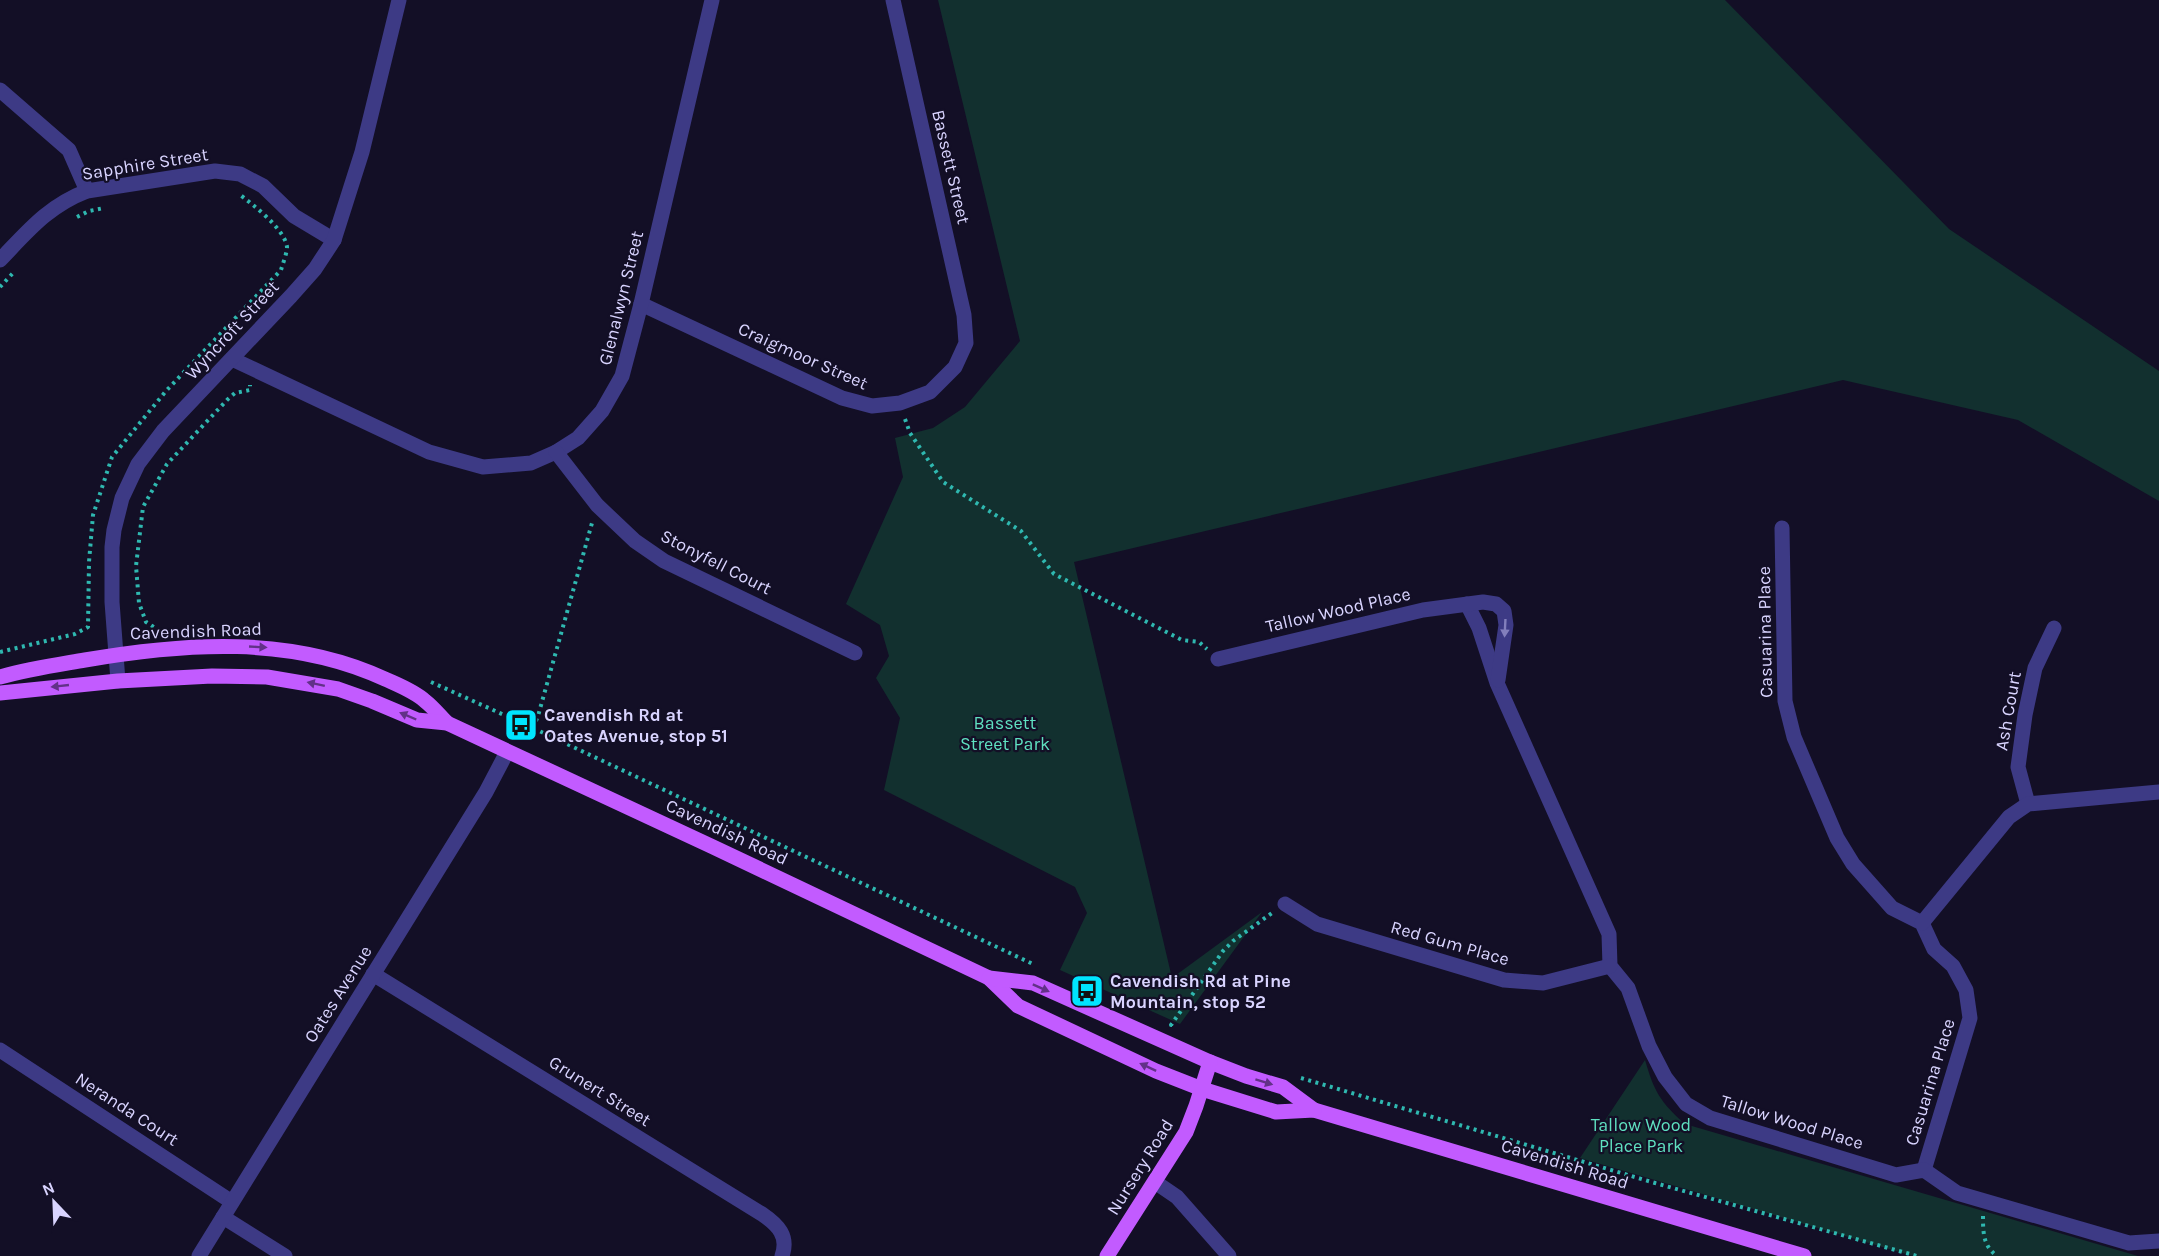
<svg xmlns="http://www.w3.org/2000/svg" width="2159" height="1256" viewBox="0 0 2159 1256" font-family="Karla,sans-serif">
<rect width="100%" height="100%" fill="#130f26"/>
<g fill="#12302f">
<polygon points="938,0 1725,0 1949,229 2159,371 2159,501 2018,420 1843,380 1074,562 1172,978 1262,912 1180,1024 1060,970 1087,913 1075,887 884,790 900,718 876,678 889,656 880,625 846,604 903,477 895,438 933,428 965,407 1020,341"/>
<path d="M1645,1060C1654,1091 1660,1102 1685,1124L2138,1256H1913L1580,1158Z"/>
</g>
<g fill="none" stroke-linecap="round" stroke-linejoin="round">
<g stroke="#2fb8b0" stroke-width="4" stroke-dasharray="3 4.5" stroke-linecap="butt">
<polyline points="77,217 89,211 104,208"/>
<polyline points="0,287 13,273"/>
<polyline points="905,419 910,433 943,482 1021,531 1054,574 1182,640 1199,642 1207,649"/>
<polyline points="160,631 146,622 139,603 136,566 143,507 167,464 227,400 235,393 250,390 250,385"/>
<path d="M0,652L75,634L88,627L89,562L93,515L112,457L166,391L281,270C283,263 287,253 287,247C285,229 252,204 239,194"/>
<polyline points="431,682 533,728 1035,965"/>
<polyline points="533,728 538,716 592,523"/>
<polyline points="1172,1025 1171,1025 1223,951 1233,941 1272,913"/>
<polyline points="1301,1078 1655,1183 1917,1256"/>
<path d="M1983,1216C1983,1232 1983,1246 1997,1256"/>
</g>
<g stroke="#3d3a85" stroke-width="15">
<polyline points="0,90 69,150 87,191"/>
<path d="M0,260C28,231 48,206 87,191L215,171L240,174L263,186L294,216L334,240"/>
<polyline points="641,304 842,398 872,406 900,403 930,392 955,367 966,343 964,315 893,0"/>
<polyline points="232,359 429,452 483,467 531,463 556,452 578,438 602,411 622,376 641,304 712,0"/>
<polyline points="556,452 597,505 635,541 664,561 855,653"/>
<polyline points="1782,528 1785,701 1794,737 1837,838 1853,864 1892,908 1922,923 1934,949 1953,966 1966,990 1970,1018 1924,1170"/>
<polyline points="1467,604 1479,628 1497,683 1609,934 1610,966 1628,988 1649,1046 1665,1077 1686,1104 1710,1118 1896,1175 1924,1170 1957,1193 2129,1243 2159,1241"/>
<polyline points="1218,659 1423,610 1483,602 1496,604 1504,611 1506,625 1498,680"/>
<polyline points="118,681 112,602 112,547 114,530 122,498 138,464 163,431 291,296 315,269 334,240 362,152 399,0"/>
<polyline points="2028,804 2018,767 2025,715 2035,668 2054,628"/>
<polyline points="1285,904 1317,924 1504,980 1543,983 1610,966"/>
<polyline points="1922,923 2009,817 2028,804 2159,792"/>
<path d="M373,974L762,1214C778,1225 789,1236 782,1256"/>
<polyline points="0,1050 232,1202"/>
<polyline points="1155,1182 1177,1197 1229,1256"/>
<polyline points="223,1217 285,1256"/>
<polyline points="199,1256 486,792 507,752"/>
</g>
<g stroke="#c25bff" stroke-width="15">
<path d="M0,677C28,669 56,665 85,660C184,643 291,635 385,679C398,685 414,691 425,701C433,707 440,716 447,723"/>
<polyline points="0,693 118,681 212,676 267,677 338,689 372,701 417,720 447,723 711,846 989,978 1018,1006 1156,1071 1202,1089 1276,1112 1314,1110 1804,1256"/>
<polyline points="989,978 1033,983 1210,1062 1246,1076 1283,1087 1314,1110"/>
<polyline points="1107,1256 1186,1132 1196,1106 1210,1062"/>
</g>
</g>
<defs><path id="oneway-solid" d="M-6-.8H1V-3.2L6.5 0L1 3.2V.8H-6Z" transform="scale(1.5)"/></defs>
<use fill="#837fbc" href="#oneway-solid" transform="translate(1505 628) rotate(93)"/>
<g fill="#623188">
<use href="#oneway-solid" transform="translate(258 647) rotate(3)"/>
<use href="#oneway-solid" transform="translate(316 684) rotate(-168)"/>
<use href="#oneway-solid" transform="translate(60 686) rotate(174)"/>
<use href="#oneway-solid" transform="translate(408 716) rotate(-157)"/>
<use href="#oneway-solid" transform="translate(1041 988) rotate(24)"/>
<use href="#oneway-solid" transform="translate(1148 1067) rotate(-155)"/>
<use href="#oneway-solid" transform="translate(1264 1082) rotate(17)"/>
</g>
<defs>
<g id="bus-square" transform="scale(1.725)"><rect x="-9" y="-9" width="18" height="18" rx="4" fill="#00e5ff" stroke="#130f26"/><path d="M-5-6H5V4H4V6H2V4H-2V6H-4V4H-5ZM-3.5-4V0h7V-4ZM-3.5 1.2v1.5H-2V1.2ZM2 1.2v1.5H3.5V1.2Z" fill="#111"/></g>
</defs>
<g fill-rule="evenodd">
<use href="#bus-square" x="521" y="725"/>
<use href="#bus-square" x="1087" y="991"/>
</g>
<g text-anchor="middle" dominant-baseline="central" stroke-width="4.5" stroke-linejoin="round" paint-order="stroke">
<g font-size="18" fill="#d9d4ff" stroke="#130f26">
<text transform="translate(145 164) rotate(-9)">Sapphire Street</text>
<text transform="translate(951 167) rotate(77)">Bassett Street</text>
<text transform="translate(621 298) rotate(-76)">Glenalwyn Street</text>
<text transform="translate(232 330) rotate(-47)">Wyncroft Street</text>
<text transform="translate(803 356) rotate(24)">Craigmoor Street</text>
<text transform="translate(716 562) rotate(27)">Stonyfell Court</text>
<text transform="translate(1338 610) rotate(-13)">Tallow Wood Place</text>
<text transform="translate(196 631) rotate(-2)">Cavendish Road</text>
<text transform="translate(1765 632) rotate(-91)">Casuarina Place</text>
<text transform="translate(2008 711) rotate(-80)">Ash Court</text>
<text transform="translate(727 832) rotate(25)">Cavendish Road</text>
<text transform="translate(1450 943) rotate(16)">Red Gum Place</text>
<text transform="translate(338 994) rotate(-58)">Oates Avenue</text>
<text transform="translate(1930 1082) rotate(-73)">Casuarina Place</text>
<text transform="translate(600 1091) rotate(32)">Grunert Street</text>
<text transform="translate(127 1109) rotate(33)">Neranda Court</text>
<text transform="translate(1792 1122) rotate(17)">Tallow Wood Place</text>
<text transform="translate(1565 1164) rotate(17)">Cavendish Road</text>
<text transform="translate(1140 1167) rotate(-58)">Nursery Road</text>
</g>
<g font-size="18" font-weight="bold" fill="#d9d4ff" stroke="#130f26" text-anchor="start">
<text x="544" y="715">Cavendish Rd at<tspan x="544" dy="21">Oates Avenue, stop 51</tspan></text>
<text x="1110" y="981">Cavendish Rd at Pine<tspan x="1110" dy="21">Mountain, stop 52</tspan></text>
</g>
<g font-size="18" fill="#5fe0c0" stroke="#130f26">
<text x="1005" y="723">Bassett<tspan x="1005" dy="21">Street Park</tspan></text>
<text x="1641" y="1125">Tallow Wood<tspan x="1641" dy="21">Place Park</tspan></text>
</g>
</g>
<g transform="translate(54 1202) rotate(337)" stroke="#130f26" stroke-width="4.5" paint-order="stroke">
<path d="M0-4.5L10 22L0 15L-10 22Z" fill="#d9d4ff"/>
<text y="-9" font-size="16" font-weight="bold" text-anchor="middle" fill="#d9d4ff">N</text>
</g>
</svg>
